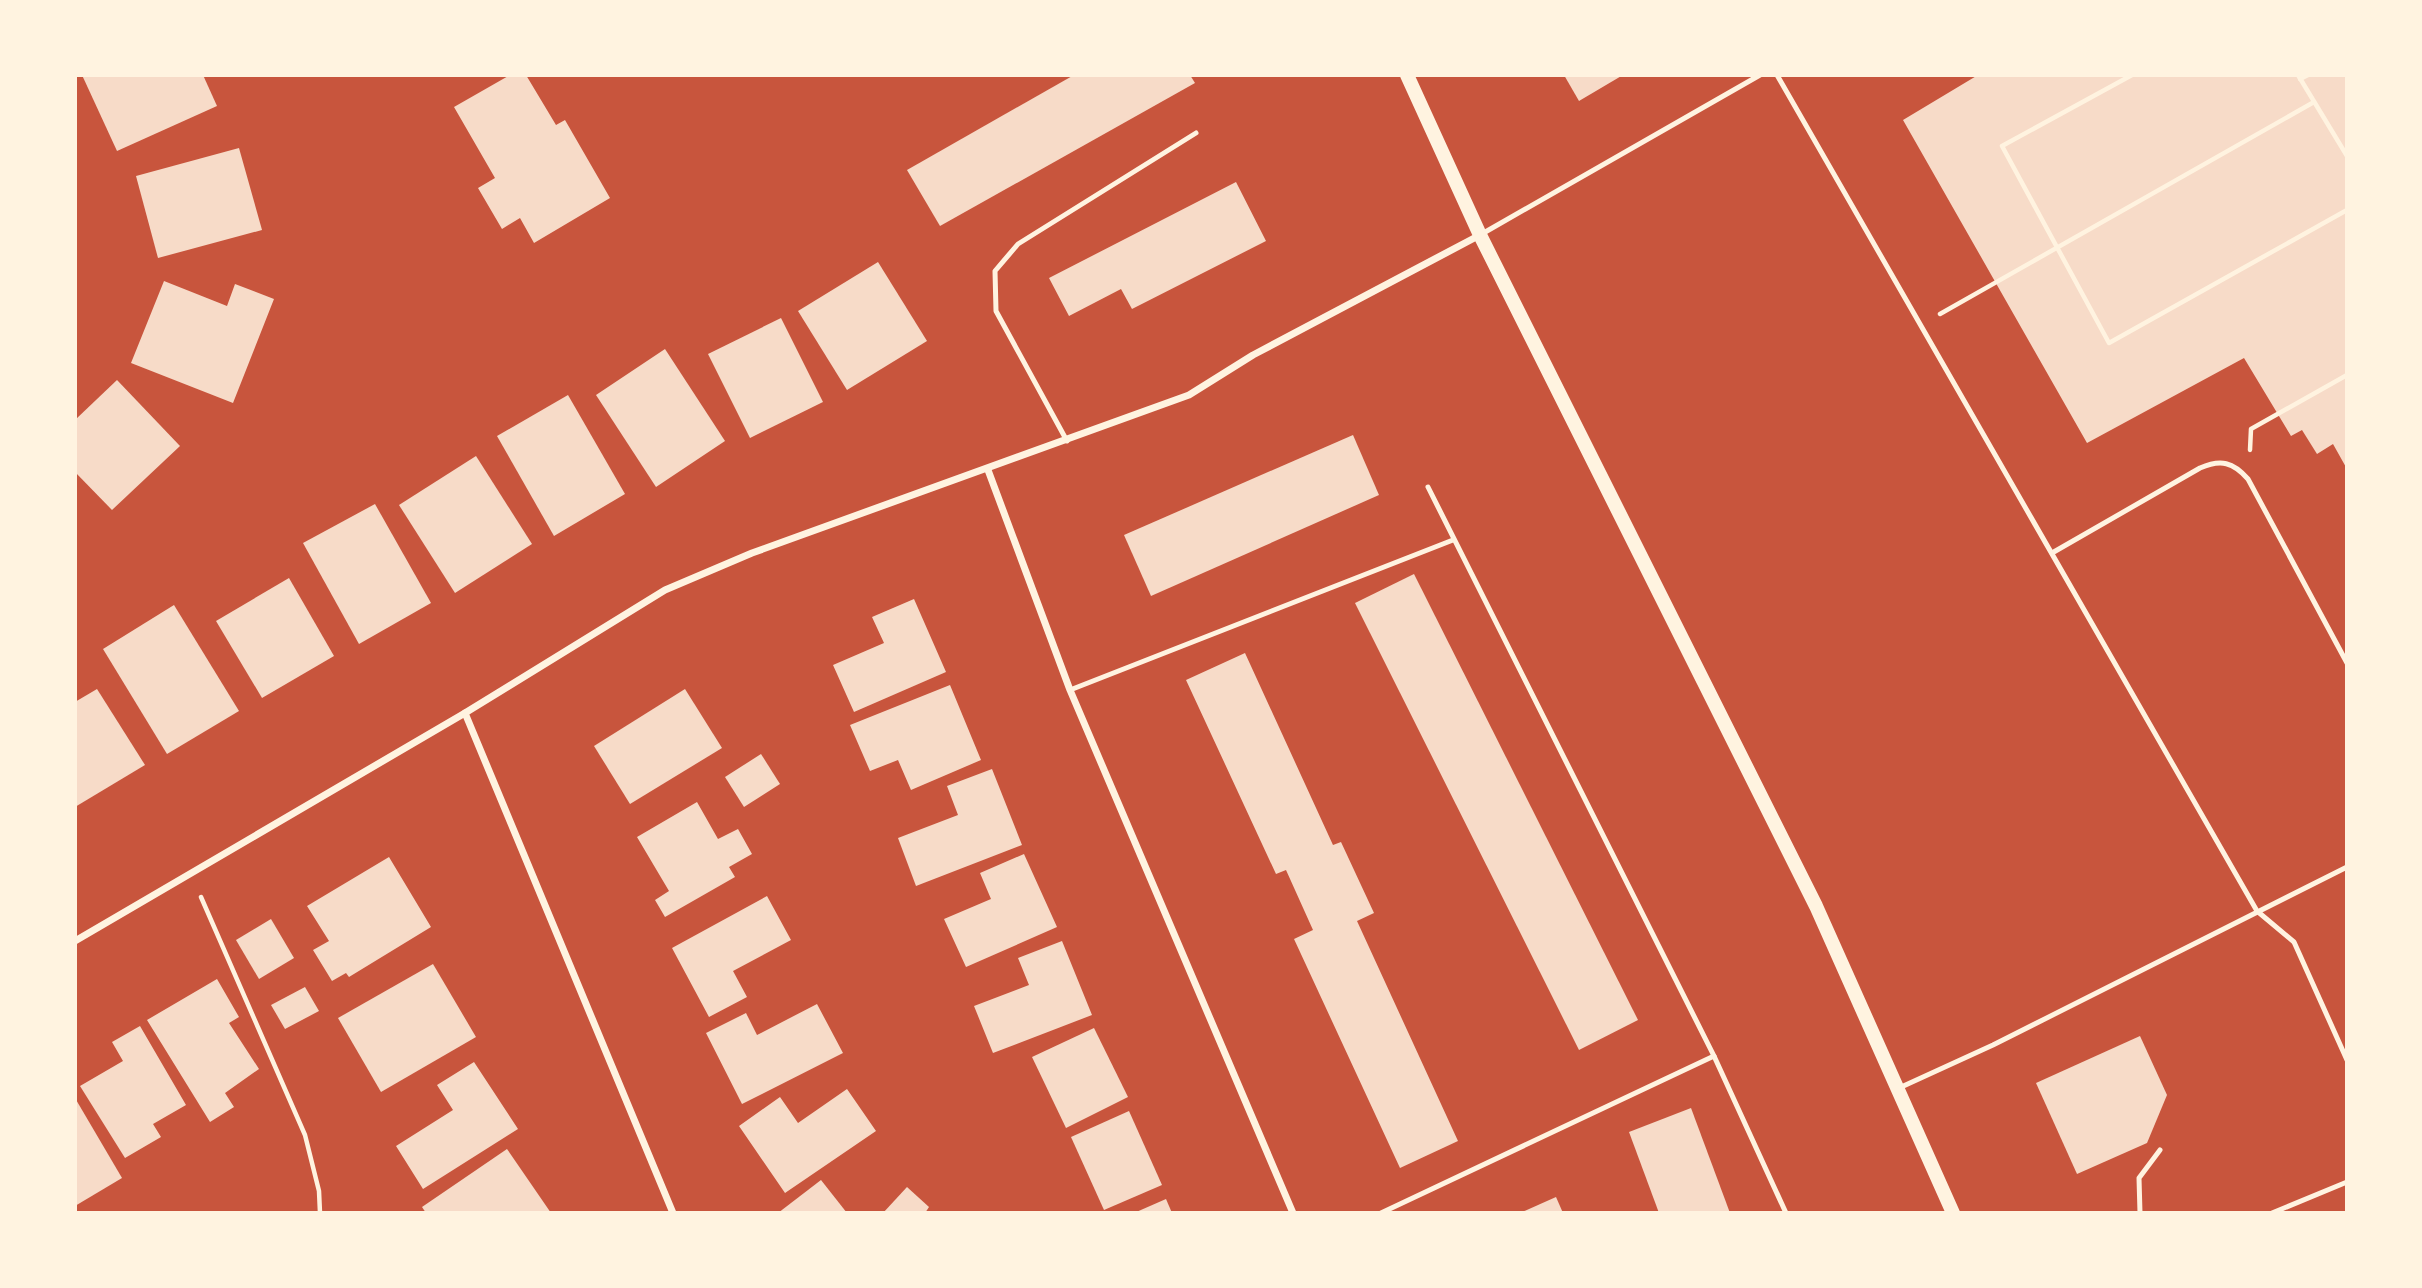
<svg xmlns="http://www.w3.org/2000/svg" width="2422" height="1288" viewBox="0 0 2422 1288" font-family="'PT Sans Narrow',sans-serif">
<rect width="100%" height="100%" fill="#c8553d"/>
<g fill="#f7dbc8">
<polygon points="82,75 203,75 217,106 117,151"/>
<polygon points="510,75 526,75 556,125 565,120 610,198 534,243 520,218 502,229 478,188 495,178 454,107"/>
<polygon points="1074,75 1190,75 1195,83 940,226 907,170"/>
<polygon points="1564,75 1623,75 1579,101"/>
<polygon points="1978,75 2347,75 2347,469 2333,444 2317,454 2302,430 2291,436 2244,358 2087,443 1903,120"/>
<polygon points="239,148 262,230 158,258 136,176"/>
<polygon points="1236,182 1266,241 1132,309 1121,289 1069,316 1049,278"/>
<polygon points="878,262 927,341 847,390 798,311"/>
<polygon points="164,281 227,306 235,284 274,299 233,403 131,363"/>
<polygon points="781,318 823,402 750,438 708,354"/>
<polygon points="665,349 725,441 656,487 596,395"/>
<polygon points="117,380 180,446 112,510 75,472 75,420"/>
<polygon points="568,395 625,494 554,536 497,436"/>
<polygon points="1353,435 1379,495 1151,596 1124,535"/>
<polygon points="476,456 532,544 455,593 399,505"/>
<polygon points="375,504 431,603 359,644 303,543"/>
<polygon points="1414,574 1638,1020 1579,1050 1355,603"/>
<polygon points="289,578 334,656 262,698 216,621"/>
<polygon points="914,599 946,672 854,712 833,665 884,643 872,617"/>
<polygon points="174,605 239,711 167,754 103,649"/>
<polygon points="1245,653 1333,845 1341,842 1374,913 1357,921 1458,1141 1400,1168 1294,939 1313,930 1286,870 1276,874 1186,680"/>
<polygon points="950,685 981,760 911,790 898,760 870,771 850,725"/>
<polygon points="97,689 145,765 75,807 75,702"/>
<polygon points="685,689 722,748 630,804 594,746"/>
<polygon points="761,754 780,784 744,807 725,777"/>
<polygon points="992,769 1022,845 916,886 898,838 958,815 947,786"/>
<polygon points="697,802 718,839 738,829 752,854 729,867 735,877 665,917 655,900 669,891 637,837"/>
<polygon points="1024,854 1057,927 966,967 944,919 991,899 980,873"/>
<polygon points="389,857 431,927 349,977 346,973 332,981 313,950 329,941 307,906"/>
<polygon points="767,896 791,940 733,971 747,997 709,1017 672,948"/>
<polygon points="271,919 294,958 259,979 236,940"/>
<polygon points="1062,941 1092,1015 993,1053 974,1006 1029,985 1018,958"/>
<polygon points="433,964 476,1037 381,1092 338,1018"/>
<polygon points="217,979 239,1017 229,1023 259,1069 225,1093 234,1107 210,1122 147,1020"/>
<polygon points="305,987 319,1011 285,1029 271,1005"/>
<polygon points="817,1004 843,1053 742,1104 706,1033 746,1013 757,1035"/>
<polygon points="140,1026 186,1105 153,1124 161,1137 125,1158 80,1086 123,1061 112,1042"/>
<polygon points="1094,1028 1128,1097 1066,1128 1032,1057"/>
<polygon points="2140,1036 2167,1095 2147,1143 2077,1174 2036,1083"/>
<polygon points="474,1062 518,1129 423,1189 396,1146 453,1110 437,1085"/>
<polygon points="847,1089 876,1131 785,1193 739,1126 780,1097 798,1123"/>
<polygon points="75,1098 122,1178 75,1206"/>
<polygon points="1691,1108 1730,1213 1659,1213 1629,1132"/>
<polygon points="1129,1111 1162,1185 1104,1210 1071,1137"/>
<polygon points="507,1149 551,1213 426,1213 422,1207"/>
<polygon points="821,1180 847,1213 778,1213"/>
<polygon points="907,1187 929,1207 925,1213 883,1213"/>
<polygon points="1556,1197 1563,1213 1520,1213"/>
<polygon points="1166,1199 1172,1213 1134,1213"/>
</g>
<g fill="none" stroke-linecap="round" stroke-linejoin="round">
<g stroke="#fff3e0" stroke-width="4.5">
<polyline points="2132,75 2002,146 2109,343 2347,210"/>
<polyline points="2298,75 2347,156"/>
<polyline points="2300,79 2308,75"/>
<polyline points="1940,314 2314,102"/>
<polyline points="2250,450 2251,429 2347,375"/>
<polyline points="201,897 305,1135 319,1191 320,1213"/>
</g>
<g stroke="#fff3e0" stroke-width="5">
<polyline points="1777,75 2257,911 2294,942 2347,1060"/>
<polyline points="1480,235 1760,75"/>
<polyline points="1067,441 996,311 995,271 1018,244 1196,133"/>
<polyline points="1428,487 1714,1056 1786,1213"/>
<path d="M2052,553L2200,468C2221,459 2233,462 2248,479L2347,663"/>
<polyline points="1070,690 1453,540"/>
<polyline points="1899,1088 1993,1045 2347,867"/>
<polyline points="1381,1213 1714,1056"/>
<polyline points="2140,1213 2139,1178 2160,1150"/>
<polyline points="2272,1213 2347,1182"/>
</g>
<g stroke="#fff3e0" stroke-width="7">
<polyline points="988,470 1070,690 1293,1213"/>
<polyline points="465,713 673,1213"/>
<polyline points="75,941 465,713 665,590 752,553 1189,395 1253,355 1480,235"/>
</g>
<polyline stroke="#fff3e0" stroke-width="14" points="1407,75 1480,235 1816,906 1953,1213"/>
</g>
<rect width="2422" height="1288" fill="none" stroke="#fff3e0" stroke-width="154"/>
</svg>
